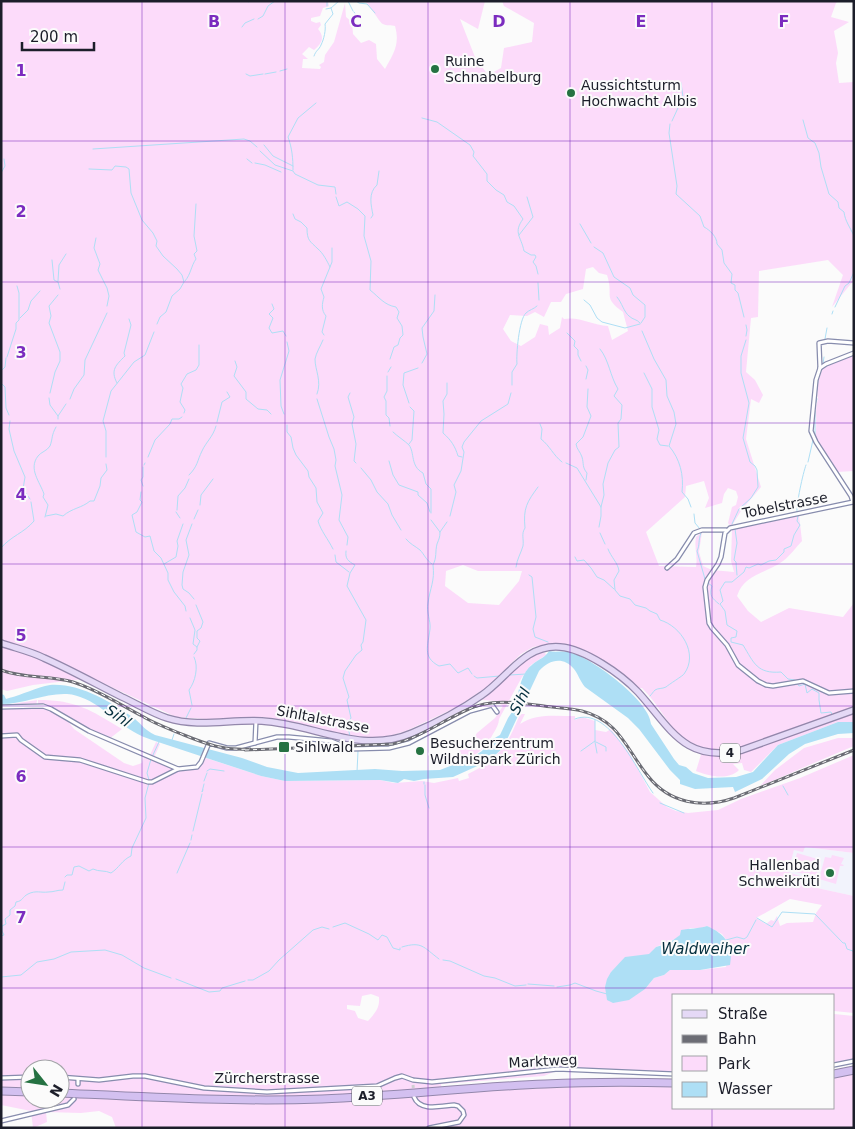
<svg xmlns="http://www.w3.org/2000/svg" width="855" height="1129" viewBox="0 0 855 1129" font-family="'DejaVu Sans',sans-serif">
<rect width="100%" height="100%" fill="#fbfbfb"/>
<polygon fill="#f2f3fc" points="805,847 854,853 854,896 817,888 787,872 794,850"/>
<g fill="#fcdbfa" fill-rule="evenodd">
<path d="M1,1H328L329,6L323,8L320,16L311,18V21L316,23L320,22L321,25L318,29C325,37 322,44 314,50L309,47L302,54L308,59H303L302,68L320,69L321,67L319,65L324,62L325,55L334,42L345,3L346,17L352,22L353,34L361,43L369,40L376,44L377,59L385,69C394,53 400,44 395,26C392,25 386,26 383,24C380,23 370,6 365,1H485L478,29L460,19L475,57L488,75L501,68L504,48L532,42L534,23L504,6L502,1H839L836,3L831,17L849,22L834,31L838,53L836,63L839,83L854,82V280L832,307L843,275L828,260L759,271L758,317L751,318L746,372L755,380L763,395L759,403L751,399L746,439L761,487L741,511L731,527L728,523L732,507L736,505L738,497L736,491L728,488L724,494L722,503L705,508L709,498L704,481L686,486L685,497L646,532L659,566L696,567C698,556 694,548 696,537L702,532L699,552L703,566L712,570L734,572L731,561L732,529L799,515L802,541C796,547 790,556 783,561C766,574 745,573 737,596L748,611L761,622L789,608L843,617L854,603V722H838L778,745L751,772L744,770L742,763L733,764L739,770C728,781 708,776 696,771L703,748C668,735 667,713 642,688H638L622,674L583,650L556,643L533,647L521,654L487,687L457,707L406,731L386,737L367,739L349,737L282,720L260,717L220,720L176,717L92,678L33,685L7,691L1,689ZM593,267L599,273L607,275C614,296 602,297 623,312L628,331L612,340L608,326C592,325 579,316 564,319L562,317L560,328L549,335L548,326L540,324L535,337L521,346L511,341L503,329L510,315L527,316L535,312L544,317L551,302H561L566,294L583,289L586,269ZM463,565L478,571H522L519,581L499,605L468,603L445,586L446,571Z"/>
<path d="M854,355V471L837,472L815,437C818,424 814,412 818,399C816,389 819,375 824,367Z"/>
<path d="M542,652L545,653L546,655L531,665L522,677L499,719C499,724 496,729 493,734C483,752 475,756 456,764V753L469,745L477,733L495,718L503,706L496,701L482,700L525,660Z"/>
<path d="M37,700L36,707H44L66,719L74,729L124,763L133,766L142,763L144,756L149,757L156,742L160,744L153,760L178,771L200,768L206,758L261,776L285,781L380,780L394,783L422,781L434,783L458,778L459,781L469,778L468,774C500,758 507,746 520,714H525L520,724C536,713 556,716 575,716V720L582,717L595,721V730L606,732L611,729L630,754L650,792L667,807L676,811L688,813L718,810L741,799L800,778L854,755V853L805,847L803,852L794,850L788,872L803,877L804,881L817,888L854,896V1013L834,1011V995H674V1072L563,1068L544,1076L441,1084L442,1093L604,1085L674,1086V1108H834V1077L854,1073V1128H116L112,1117L99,1111L81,1113L46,1112L47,1122L33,1128L31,1111L1,1105V704H12ZM790,899L822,905L816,913L813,922L787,923L780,926L777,916L774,921L771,920L766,924L756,918ZM707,926L722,934L729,944L726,967L700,970H670L664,975L654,978L645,989L611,972L625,958L649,955L656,947L675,939L690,928H701ZM371,994L379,997C380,1008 375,1013 368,1021L358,1018L355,1011L347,1009V1005L360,1006L362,996ZM30,1069H60V1099H30Z"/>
<path d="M38,700C77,700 90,710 122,729L109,739L89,731L43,705L38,704Z"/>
<path d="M838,738H854V746C822,759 792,773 760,786L775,770L804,748Z"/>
<polygon points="797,853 821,860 816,877 792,871"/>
<polygon points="832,855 844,858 841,864 844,865 843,866 840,866 836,884 819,879 825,857 831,858"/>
<polygon points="834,1014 854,1016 854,1061 834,1064"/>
</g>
<g fill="#aedff5">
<path d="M549,651C556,653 565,650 572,653C593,659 650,701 651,724L674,759L679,765L686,767L693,773L708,778L736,777L753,772L778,745L838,722H854V733L838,734L805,744L789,754L762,779L735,792L733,787L695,789L680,784V780L670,770L639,729L628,718L585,687C580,681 578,674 574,669C563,656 549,660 539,671L503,748L494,756L484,763L453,777L424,779L414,781L404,779L398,783L380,780L285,781L261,776L152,740C146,738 139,735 134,732C112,719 93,696 67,694C45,693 24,704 1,704V694L4,695L6,699L9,698C22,695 37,687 50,685C80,683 111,702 135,719C143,726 144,729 155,735L242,758L267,767L298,773L375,769L402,771L440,770L473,757L482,751L489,741L500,735L508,718L516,706L519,694L516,701C520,687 521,673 533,664C539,659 546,657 549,651Z"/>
<path d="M707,926C725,934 734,945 730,965L700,970H670L664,975L654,978L645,989L629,1000L613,1003L607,1000L605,987L607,979L611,972L625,957L649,954L656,947L669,943L680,935L681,930C690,928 698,929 707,926Z"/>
</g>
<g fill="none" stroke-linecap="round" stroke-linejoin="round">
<g stroke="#aedff5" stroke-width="1">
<polyline points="348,1 353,11"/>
<polyline points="356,1 359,3 367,4 375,13"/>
<polyline points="249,2 250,1"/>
<polyline points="327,6 327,1"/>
<polyline points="326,9 331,8 339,1"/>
<polyline points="354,12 357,16"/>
<polyline points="258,19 263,16 268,6 275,1"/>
<polyline points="242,27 245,23 254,19"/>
<path d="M314,56C316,50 319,50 321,45C324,39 326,30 325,24L333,14L331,8"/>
<polyline points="280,71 287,69"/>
<polyline points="246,74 250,76 263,74"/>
<polyline points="265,74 276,72"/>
<path d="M422,118L437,122L470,145L474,152L473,156L487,174V181L496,190L504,195L507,202L514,206L523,219C513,233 521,236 524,251L531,255H535L536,257L533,262L536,266L538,274"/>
<path d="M803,120L808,138L815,143L819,153L821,167L829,194L838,202L839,208L844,212C845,221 850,227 854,236"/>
<polyline points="672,121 683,97 681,83"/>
<path d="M670,124L669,133L677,186L676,194L700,216L704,227C710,230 717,237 717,244L722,250L724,263L732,274L731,283L735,285V290L738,293L744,317"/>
<polyline points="264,145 273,156 293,166"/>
<polyline points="93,149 244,139 250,141 257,147"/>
<polyline points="260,151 275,165 293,171 295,174 318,185 335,187 336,194"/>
<polyline points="247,159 252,163"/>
<polyline points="255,163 265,165 281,172"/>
<polyline points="89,169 112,170 115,166 126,167 129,169 131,193 142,220 153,233 157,241 156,246 163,256 177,269 182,275 184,282 180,289 172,296 166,312 160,317 157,324"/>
<path d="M293,170C293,158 292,148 288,137L298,118L316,103"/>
<polyline points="1,173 5,166 4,159"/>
<path d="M336,197L339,206L347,202L358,209L365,216L364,236L371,261L370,290C379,297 384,305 396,307L399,312L397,318L402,326L403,335L400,338L398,345L394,347L390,359"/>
<path d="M293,214L295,219L301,222L307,228C307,241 310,241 318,249C323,253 327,261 330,267L321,289L324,297C322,304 321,310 326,316L322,332L324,335"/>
<path d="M371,218L373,215C371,205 368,193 377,185L379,171"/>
<polyline points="580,224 591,243"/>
<polyline points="519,235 533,217 527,197"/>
<polyline points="96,238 94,248 100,264 98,270 107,288 109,296 107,306"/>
<polyline points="594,247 603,253 614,277 630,288 633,295 645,305 645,317 641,323"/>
<polyline points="52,260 54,280 58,282 60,289"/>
<polyline points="330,267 332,262 332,248"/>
<polyline points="58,281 59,265 66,254"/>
<path d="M185,281C191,274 191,266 196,259L194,254L197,251L194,236L196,204"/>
<polyline points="538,283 539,300"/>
<path d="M617,297C622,303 624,312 629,316C633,320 637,319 640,323"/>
<polyline points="584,300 590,305 597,318 602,322 625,328 640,324"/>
<polyline points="272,304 274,309 269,314 273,318 269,328 272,333 283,331 286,336"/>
<polyline points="835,307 845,286 849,283 854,272"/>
<polyline points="832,314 833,311"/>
<polyline points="20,318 28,310 31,301 40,291"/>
<path d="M642,331L654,359L666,380L667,396L674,412L676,424L669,446C680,459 684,475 682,492L688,499L691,507"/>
<polyline points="567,333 575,341 574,346 578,350 578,355 581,361"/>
<polyline points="746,336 747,330 746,325"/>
<polyline points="825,339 827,328"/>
<path d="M600,349C609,360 610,376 618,389L614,396L622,405L621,419L618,423L619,447L615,450L608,463L603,484L604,495L601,507"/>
<polyline points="7,357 16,329 16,323 19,320 19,293 17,286"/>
<polyline points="235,361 237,367 234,376 246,392 246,399 258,409 267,410 271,414"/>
<polyline points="422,363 427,354 423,337 422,328 434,311 435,295"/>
<polyline points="823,364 824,357"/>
<polyline points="1,371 5,367 6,358"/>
<polyline points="388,372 391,367"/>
<polyline points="644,373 652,389 652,407 659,430 657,439 660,445 668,446"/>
<polyline points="387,376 387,391 384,397 386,401 386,415 389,418 390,426"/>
<polyline points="586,379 588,370 586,366"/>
<polyline points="1,383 5,387 6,408 9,415"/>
<path d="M117,383C110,370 116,365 125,356L124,353L131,325L129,319"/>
<path d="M447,383V394L443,401L444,414L443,433C451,440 455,446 458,456L462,457"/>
<path d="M512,385V372L517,364C516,355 519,319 526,313C529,310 534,309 537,306"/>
<polyline points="817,390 818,379"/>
<polyline points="50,393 55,372 60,361 60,352 49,323 51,316 49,306 58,295"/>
<polyline points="350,393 348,397 354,417 352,424 356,444 354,461 356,463"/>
<path d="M317,394C322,381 315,370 315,359C316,353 321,345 323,340"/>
<polyline points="49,398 50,405 58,416"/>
<polyline points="70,399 74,389 84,375 85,360 107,313"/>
<polyline points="317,399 329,437 334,449 336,460 335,466 342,495 339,520 348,537 347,545"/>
<polyline points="409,403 403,385 404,373 418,368"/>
<polyline points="815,405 817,399 816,397"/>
<polyline points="184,413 185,410 180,402 183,388 181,384 187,374 196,370 199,365 199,345"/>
<polyline points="284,414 281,406 280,380 289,351 287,342"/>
<polyline points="58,419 58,416 66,404"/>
<polyline points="10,421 9,429 14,451 25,477 23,489 30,499"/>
<polyline points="217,422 222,402 230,397 227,392"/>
<path d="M540,424L542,429L541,439C550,446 553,455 562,462"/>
<path d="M287,425V432L291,437L293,448L296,455L308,471L309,477L316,488L317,502L323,513L318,521C321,531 328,539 333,549"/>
<path d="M393,432C397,436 405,441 409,445C415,453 410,466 423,473L426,484L431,489V513"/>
<polyline points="815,434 815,411"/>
<polyline points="409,444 412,440 414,411 410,407"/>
<polyline points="106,457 106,431 103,421 111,391 134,362 145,355 154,332"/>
<polyline points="148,457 155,440 170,424 172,419 179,419 182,417"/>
<polyline points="389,461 393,475 399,485 418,492 418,495 427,503 430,512"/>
<polyline points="808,462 813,440"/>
<polyline points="566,463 577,468 601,507 601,516 599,527"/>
<polyline points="144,465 145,463"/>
<polyline points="361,468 371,480 377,492 388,504 392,515 401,530"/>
<path d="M189,475C198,466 197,461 202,451C206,442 213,437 216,426"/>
<path d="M586,480L587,473C582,467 584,464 582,457C580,451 577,450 576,444L583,437L591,416L587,407L588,389"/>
<polyline points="143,486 141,480 143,477 143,467"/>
<polyline points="141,492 140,500 142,502 137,512 132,515 136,532 145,537 150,536 154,551 161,558 168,573 168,580 174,592 185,606 186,611"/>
<polyline points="200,505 201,495 213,479"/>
<polyline points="177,510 178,496 185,488 189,479"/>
<polyline points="176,512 180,518"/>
<path d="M797,512C796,505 803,473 806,465"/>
<polyline points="694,514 695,523 700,529"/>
<path d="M46,516L56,514L63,516C72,508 82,508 90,501H94L100,486L101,478L107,470L106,464"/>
<polyline points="450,516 456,492 454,485 461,471 464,452 462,447 464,442 481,421 508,404 511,393"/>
<path d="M45,517L48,505L43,497L44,494C40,482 28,469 38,456C41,452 47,451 50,446C53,438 51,436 56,427"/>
<polyline points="194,519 198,510"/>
<path d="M431,520L440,532C440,537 439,539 437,544C435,552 437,557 433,565C435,581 430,588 428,603C426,612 431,621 430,629C428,646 422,657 439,666L450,664L458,673L468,668L472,674"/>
<polyline points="192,524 186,540 189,555 183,572 182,585 183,589 189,593 194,599"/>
<polyline points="732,524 739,509 751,498 758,487 757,470 755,466 750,462 743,438 749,403 741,373 741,356 746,340"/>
<polyline points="735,529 737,543 734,560 736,562 737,575"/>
<polyline points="440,532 447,522"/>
<polyline points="600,533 605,544"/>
<path d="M701,533C698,541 700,545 697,551L705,579"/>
<path d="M406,539C410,544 415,546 420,550C424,554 426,560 432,564"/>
<path d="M1,548C11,536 24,533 34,521L31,502"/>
<path d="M608,549C611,557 618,563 619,571L614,580L615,590L620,596L630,599L635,605L646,608L650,611L657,614L660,620C681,626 699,654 684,674C684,675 668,685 666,687C662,689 658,688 655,690C653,692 652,694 650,696"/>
<path d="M346,551C345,559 348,561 355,565L350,573L347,586L366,620L363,642L361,645L362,650L356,655L345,671L343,678L349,697L347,700L351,718L347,724L350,736"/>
<polyline points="335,555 336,562 349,572"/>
<polyline points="575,557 577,561 584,560 591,568 597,577 604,580 614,589"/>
<polyline points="164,564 176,557 178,546 177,541 183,524"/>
<path d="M516,567C517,559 521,553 523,546C524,539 521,534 525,528C523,508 527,502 538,487"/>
<polyline points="529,575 532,577 536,617 533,629 535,637 548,642"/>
<path d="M708,583L712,586C709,596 712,598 719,604"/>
<polyline points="196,605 203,622 201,628 197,631 197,638 200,641 197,647"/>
<polyline points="190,618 195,630 193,644 197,647 197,650 194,654"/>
<polyline points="510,675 526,674"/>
<polyline points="474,676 477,678 500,676"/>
<path d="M795,680L788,679L781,672C757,674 754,663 743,645L731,642V638L736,637L737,631L727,625L725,611L720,604L723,601L720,590L725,582H732L744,572L746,567L749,568L758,564L761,565L769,561L776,560L784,552V549L791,546L794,535L800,525L797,521L798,516"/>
<polyline points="797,683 799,686 805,684 807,693 812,689 819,693 819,700 821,713 831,712 832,715"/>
<path d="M192,705L189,690C195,682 199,667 194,657"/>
<polyline points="186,718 191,708"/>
<path d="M575,719C609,705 637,771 653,793"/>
<polyline points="595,720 595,742 597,753"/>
<polyline points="172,740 174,734"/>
<polyline points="596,742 606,747 606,751"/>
<polyline points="581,751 595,741"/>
<polyline points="152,757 159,742"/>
<polyline points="207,771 210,769 224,771"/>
<polyline points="357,772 358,751"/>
<polyline points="149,780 147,773 151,759"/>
<polyline points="204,781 207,773"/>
<polyline points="424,784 424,782"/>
<polyline points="425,785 425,795 429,808"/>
<polyline points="783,786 788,795"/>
<polyline points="203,790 202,792 204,784"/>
<polyline points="660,803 684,813"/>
<polyline points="193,831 202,794"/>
<polyline points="191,840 192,835"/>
<polyline points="177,873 190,843"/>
<path d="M65,877L67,875H72L74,867L79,866L89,871L93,869C99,872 105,870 111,873C119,868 122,860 131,856L132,848L146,818L145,798L149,783"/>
<polyline points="757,918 772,927 782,912 815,914 843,943 845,943 847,949 853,951 854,954"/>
<polyline points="333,927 345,923 369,934 378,940 382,935 387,937 393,948 400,950 400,948"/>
<path d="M1,936L4,935L2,931V926L6,924L5,919L10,915V910L15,906L16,902C23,901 22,897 28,894C36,890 41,893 48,892C54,892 57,890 63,890L65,882"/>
<polyline points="726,940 737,937 744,939 747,937 756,920"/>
<path d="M402,947C422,941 423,947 439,959"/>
<polyline points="443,960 450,961 484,976 495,978 515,986 526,985"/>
<polyline points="1,977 21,975 37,962 54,959 71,952 105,950 122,955 144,968 171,978"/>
<polyline points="176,979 209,992 220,991 222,988 245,981"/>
<polyline points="248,980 253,980 269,971 279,960 313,930 322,927 329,929"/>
<polyline points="528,984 554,986"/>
<polyline points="557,987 570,985 575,983 596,991 607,994"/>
</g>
<polyline stroke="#cecfd1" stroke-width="3" stroke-dasharray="3 1.5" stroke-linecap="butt" points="413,1085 414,1094"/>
<g stroke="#878cad" stroke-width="5.5">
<g id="street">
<polyline points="820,368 826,364 854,353"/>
<polyline points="853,502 730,528 725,533 721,557 718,564 707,580 705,587 709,623 712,628 727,645 738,665 758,681 766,685 773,686 803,681 829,693 854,691"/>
<polyline points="853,502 851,496 816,442 811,431 816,380 820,368 819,343 828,341 854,343"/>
<polyline points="667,568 677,559 694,533 702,530 726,530"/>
<polyline points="1,707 43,706 51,709 89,731 178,769"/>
<polyline points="1,736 17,735 21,740 45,757 80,760 148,782 152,782 178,769 197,767 201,762 209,743 227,748 236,748 277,737 289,737 331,741 351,749 389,748 409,743 470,711 492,705 497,712"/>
<polyline points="255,743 256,721"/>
<polyline points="834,1065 854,1061"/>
<polyline points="60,1077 99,1080 133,1076 145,1076 204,1088 267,1092 377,1086 395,1078 402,1076 413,1080 432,1082 558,1069 674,1074"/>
<polyline points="1,1078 30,1077"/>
<polyline points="78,1084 78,1079"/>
<path d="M414,1097C420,1112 441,1106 454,1105L458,1106L463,1111L464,1115L459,1122L429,1128"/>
<polyline points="1,1121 68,1105 74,1099"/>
</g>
</g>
<g stroke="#9387ab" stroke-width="8">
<path id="primary" d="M1,643C15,648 30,651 44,658C71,670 96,684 122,697C137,704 152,713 167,718C199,728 230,719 262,721C314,724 361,755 412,733C436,723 461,710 482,695C507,678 525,644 560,647C585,649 621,674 638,692C670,727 684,764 742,750L854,710"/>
</g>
<g stroke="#9387ab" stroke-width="9">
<g id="highway">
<polyline points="834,1074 854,1070"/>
<polyline points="1,1091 30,1092"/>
<path d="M60,1093C147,1097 234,1102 322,1099C396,1096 470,1087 545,1084C588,1082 631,1082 674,1083"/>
</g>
</g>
<use href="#street" stroke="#fff" stroke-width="3"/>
<use href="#primary" stroke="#e5d9f6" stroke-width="5.5"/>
<use href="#highway" stroke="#d3c0f0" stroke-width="7"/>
<g stroke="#6c6d75" stroke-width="3">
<g id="rail">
<path d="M1,670C24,679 50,675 73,682C98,690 119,704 142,716C155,724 170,729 184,735C206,744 225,751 250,749"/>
<path d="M245,750L393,744C420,738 443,720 469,709C493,698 519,703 544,706C557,708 569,708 582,711C620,721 626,749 648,776C669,803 702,809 734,798L854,750"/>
</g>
</g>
<use href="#rail" stroke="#fbfbfb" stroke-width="1" stroke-dasharray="4" stroke-linecap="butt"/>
</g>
<path fill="none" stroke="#7b2cbf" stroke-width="1" stroke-opacity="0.55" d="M142,1V1128M285,1V1128M428,1V1128M570,1V1128M712,1V995M1,141H854M1,282H854M1,423H854M1,564H854M1,706H854M1,847H854M1,988H854M712,1108V1128"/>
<g fill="#257242" stroke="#fbfbfb" stroke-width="2">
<circle cx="435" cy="69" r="5"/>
<circle cx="571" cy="93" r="5"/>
<rect x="278" y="741" width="12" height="12" rx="2.5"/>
<circle cx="420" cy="751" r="5"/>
<circle cx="830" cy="873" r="5"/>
</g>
<g text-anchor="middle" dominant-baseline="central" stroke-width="4" stroke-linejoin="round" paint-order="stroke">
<g fill="#fbfbfb" stroke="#5f6069" stroke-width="1">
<rect x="720" y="743.5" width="20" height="19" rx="4"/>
<rect x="352" y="1086.5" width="30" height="19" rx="4"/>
</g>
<g font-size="12" font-weight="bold" fill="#1c1e2a">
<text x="730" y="753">4</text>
<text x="367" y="1096">A3</text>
</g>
<g font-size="14" fill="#1c1e2a" stroke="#fbfbfb" text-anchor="start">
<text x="445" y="61">Ruine<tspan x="445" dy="16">Schnabelburg</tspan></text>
<text x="581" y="85">Aussichtsturm<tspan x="581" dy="16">Hochwacht Albis</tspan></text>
<text x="430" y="743">Besucherzentrum<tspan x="430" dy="16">Wildnispark Zürich</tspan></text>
<text x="295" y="747">Sihlwald</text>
<text x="820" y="865" text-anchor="end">Hallenbad<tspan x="820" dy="16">Schweikrüti</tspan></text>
</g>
<g font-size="14" fill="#1c1e2a" stroke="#fbfbfb">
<text transform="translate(785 505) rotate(-11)">Tobelstrasse</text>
<text transform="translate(323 719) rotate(11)">Sihltalstrasse</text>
<text transform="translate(543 1061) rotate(-3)">Marktweg</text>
<text x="267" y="1078">Zürcherstrasse</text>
</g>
<g font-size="15" font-style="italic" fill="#052f3e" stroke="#fbfbfb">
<text transform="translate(520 701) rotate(-63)">Sihl</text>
<text transform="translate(118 716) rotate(35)">Sihl</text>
<text x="705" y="949">Waldweiher</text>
</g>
</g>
<g font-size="16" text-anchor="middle" font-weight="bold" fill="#7b2cbf" stroke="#fbfbfb" stroke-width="4" stroke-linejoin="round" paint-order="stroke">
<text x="214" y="27">B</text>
<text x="356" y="27">C</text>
<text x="499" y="27">D</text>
<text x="641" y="27">E</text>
<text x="784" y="27">F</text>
<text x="21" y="76">1</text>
<text x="21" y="217">2</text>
<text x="21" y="358">3</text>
<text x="21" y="500">4</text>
<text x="21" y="641">5</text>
<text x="21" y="782">6</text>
<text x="21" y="923">7</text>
</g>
<rect width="855" height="1129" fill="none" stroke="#1c1e2a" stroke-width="5"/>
<rect x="672" y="994" width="162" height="115" fill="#fbfbfb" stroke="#a2a3a7"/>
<rect x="682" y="1010" width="25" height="8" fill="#e5d9f6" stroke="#a2a3a7"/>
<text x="718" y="1019" font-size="15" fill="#1c1e2a">Straße</text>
<rect x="682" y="1035" width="25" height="8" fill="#6c6d75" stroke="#a2a3a7"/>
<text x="718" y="1044" font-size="15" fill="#1c1e2a">Bahn</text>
<rect x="682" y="1056" width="25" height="15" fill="#fcdbfa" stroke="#a2a3a7"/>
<text x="718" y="1069" font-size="15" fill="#1c1e2a">Park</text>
<rect x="682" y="1082" width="25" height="15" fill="#aedff5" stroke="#a2a3a7"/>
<text x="718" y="1094" font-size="15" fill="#1c1e2a">Wasser</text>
<g transform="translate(45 1084) rotate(120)"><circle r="24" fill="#fbfbfb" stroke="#a2a3a7"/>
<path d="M0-4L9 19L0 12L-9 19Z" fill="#257242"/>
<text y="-8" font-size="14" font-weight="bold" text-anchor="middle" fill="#1c1e2a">N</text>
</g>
<path d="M22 42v8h72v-8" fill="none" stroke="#1c1e2a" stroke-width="2.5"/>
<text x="30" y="42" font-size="15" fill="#1c1e2a" stroke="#fbfbfb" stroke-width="4" paint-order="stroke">200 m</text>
</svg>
